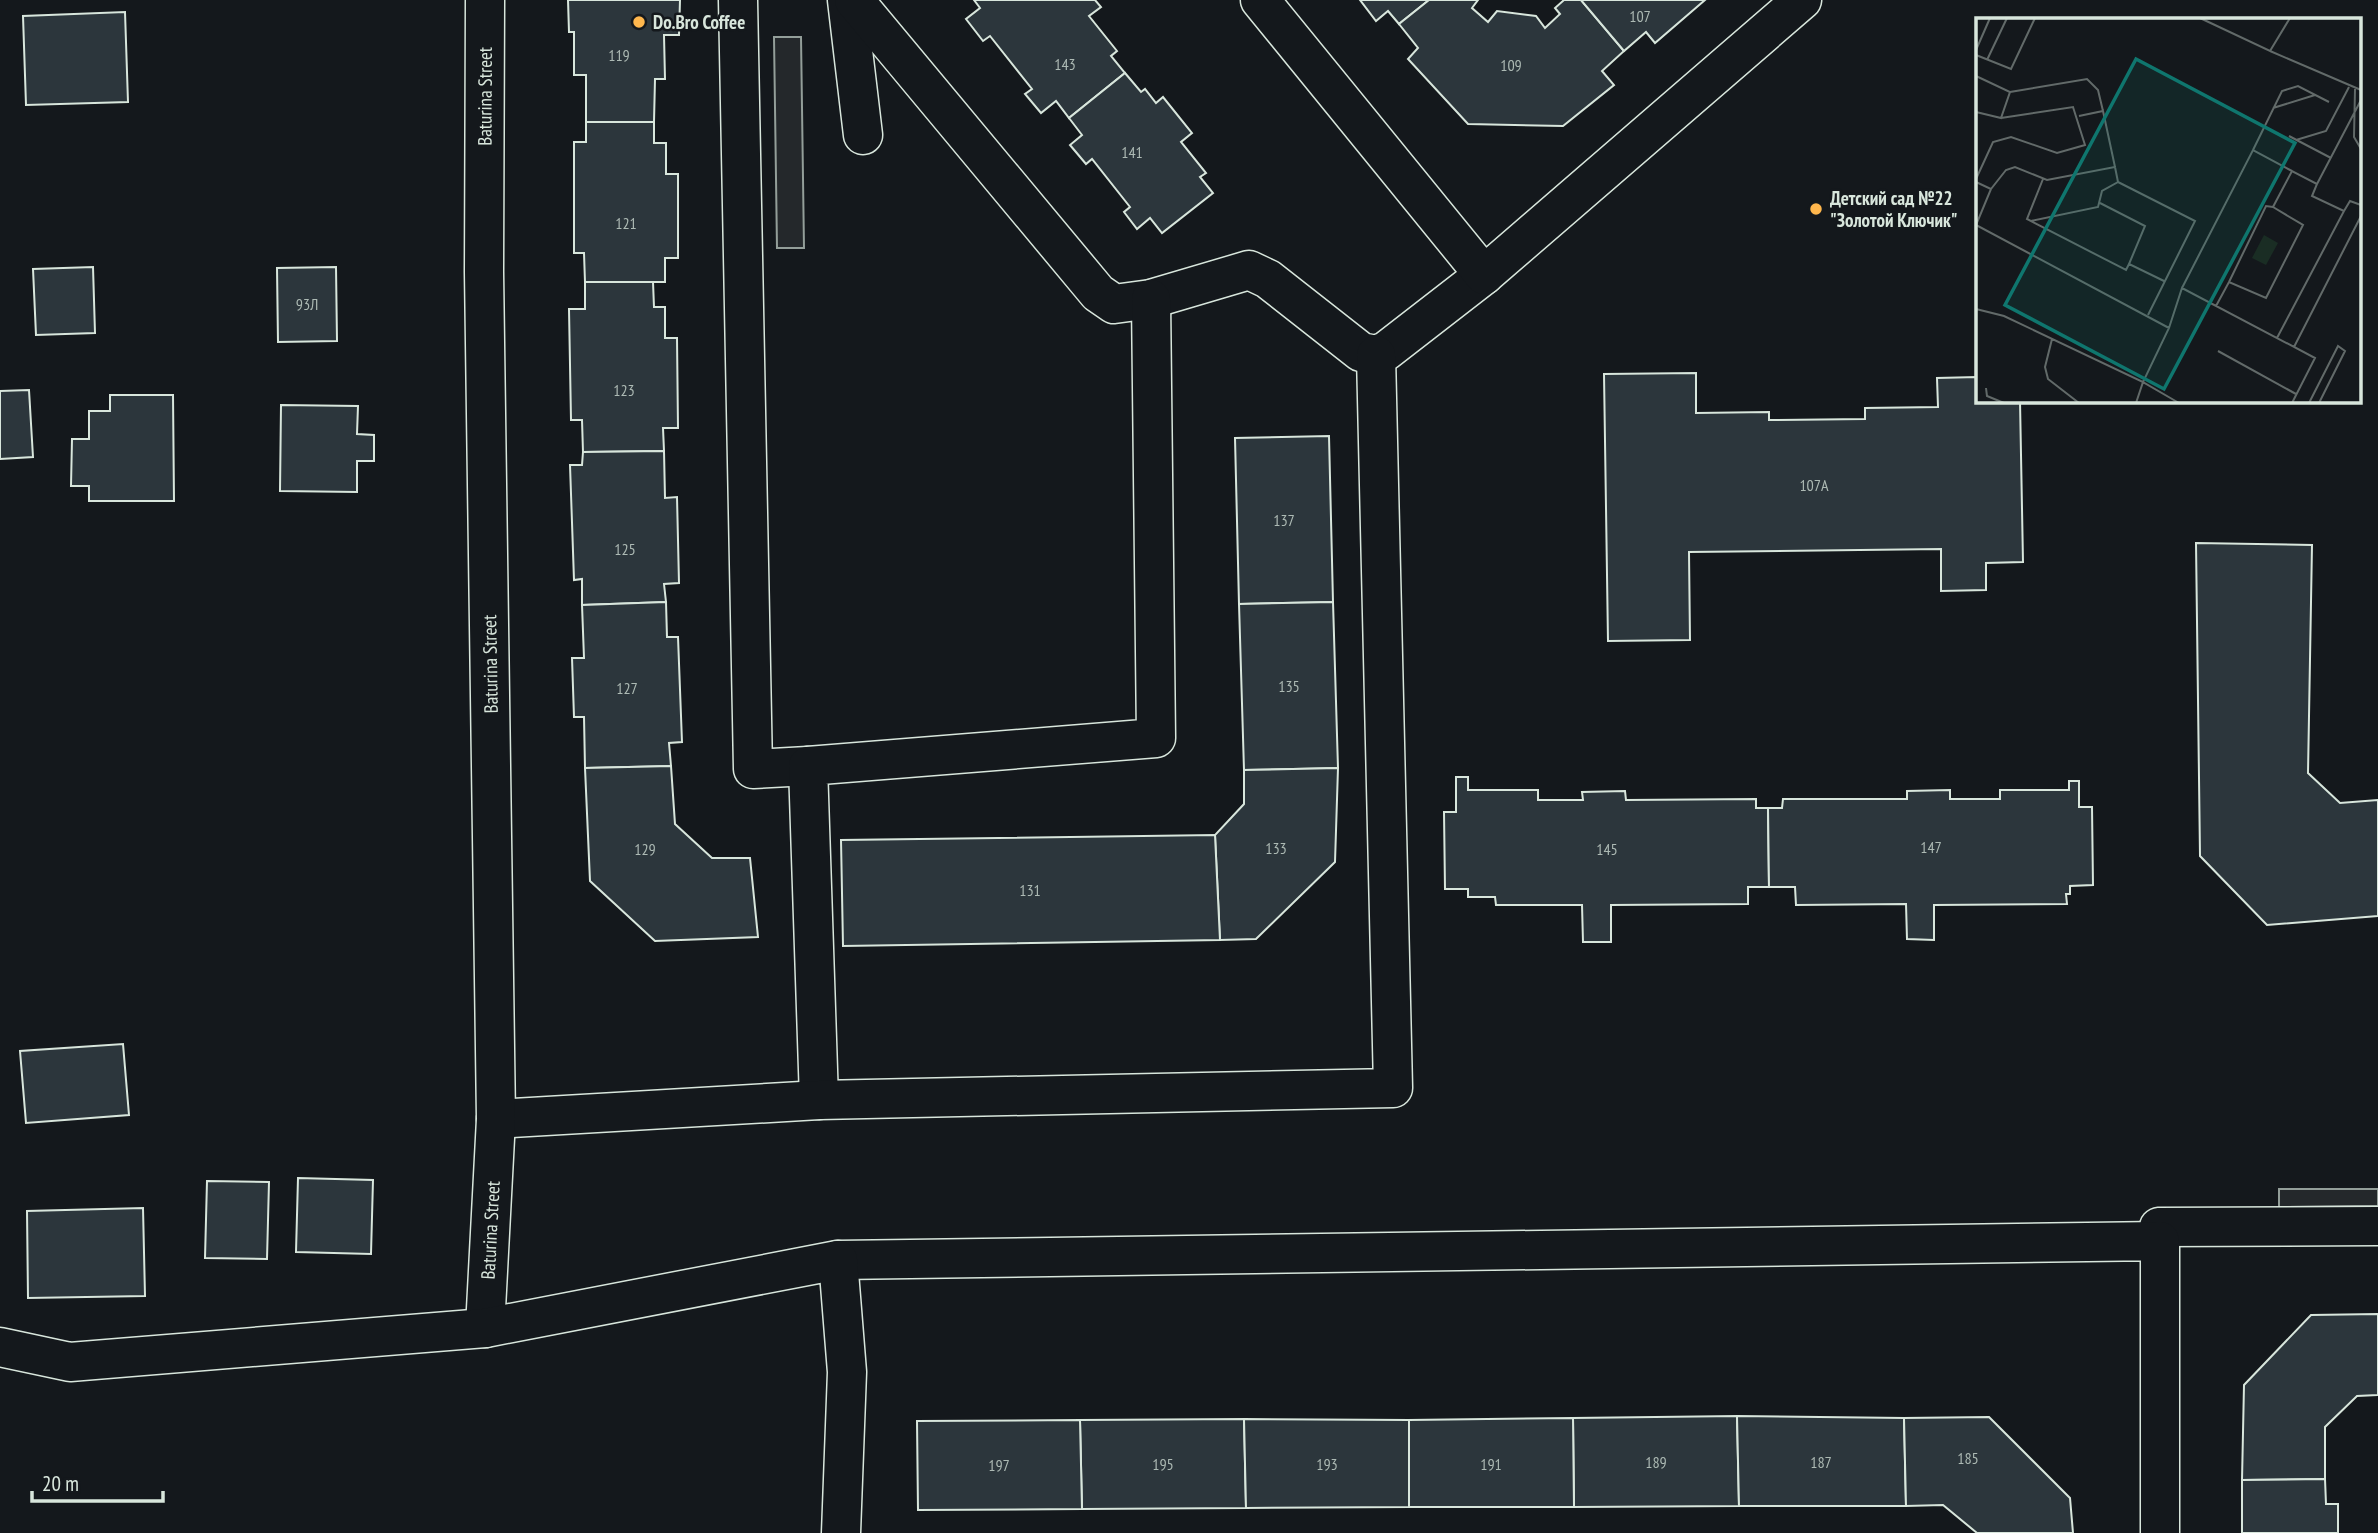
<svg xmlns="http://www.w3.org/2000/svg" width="2378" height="1533" viewBox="0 0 2378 1533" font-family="'PT Sans Narrow',sans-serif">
<rect width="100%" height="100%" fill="#14181c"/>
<g fill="#24282b" stroke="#939e99" stroke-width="2">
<polygon points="774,37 801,37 804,248 777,248"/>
<polygon points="2279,1189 2378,1189 2378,1206 2279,1207"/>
</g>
<g fill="#2c363c" stroke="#d8e6dc" stroke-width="2">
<polygon points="568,0 680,0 679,35 664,35 665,79 655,79 654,122 586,122 586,75 574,75 574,32 569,32"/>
<polygon points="974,0 1095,0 1101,7 1089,16 1117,51 1111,56 1125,73 1069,118 1056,101 1041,113 1025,94 1032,89 990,36 983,41 966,19 980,8"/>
<polygon points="1360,0 1429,0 1399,24 1388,11 1376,21"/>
<polygon points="1429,0 1478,0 1472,8 1488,22 1497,11 1536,16 1545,28 1560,14 1555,8 1564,0 1581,0 1624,51 1602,71 1614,85 1563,126 1468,124 1408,59 1418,48 1399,24"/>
<polygon points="1581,0 1705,0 1655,43 1646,32 1624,51"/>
<polygon points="125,12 128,102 26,105 23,16"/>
<polygon points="1125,73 1141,92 1145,89 1156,103 1163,97 1192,133 1181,142 1206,173 1200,177 1213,193 1162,233 1150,218 1137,229 1124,212 1130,207 1092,159 1086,164 1070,145 1082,135 1069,118"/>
<polygon points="586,122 654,122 654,143 666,143 666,174 678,174 678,258 665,258 665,282 585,282 584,253 574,253 574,142 586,142"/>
<polygon points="93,267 95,333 36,335 33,269"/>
<polygon points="336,267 337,341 278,342 277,268"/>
<polygon points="585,282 653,282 654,307 665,307 665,338 677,338 678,428 663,428 664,451 583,452 582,420 571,420 569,309 585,309"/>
<polygon points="1696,373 1696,413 1769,412 1769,420 1865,419 1865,408 1938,407 1937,378 1977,377 1977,401 2020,401 2023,562 1986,563 1986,590 1941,591 1941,549 1689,552 1690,640 1608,641 1604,374"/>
<polygon points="29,390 33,457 0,459 0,391"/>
<polygon points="110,395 173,395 174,501 89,501 89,486 71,486 72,439 89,439 89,411 110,411"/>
<polygon points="281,405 358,406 357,434 374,435 374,461 357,461 357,492 280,491"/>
<polygon points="1329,436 1333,602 1239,604 1235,438"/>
<polygon points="664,451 665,498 677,497 679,583 664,584 666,602 582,605 582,579 574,580 570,465 582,465 583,452"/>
<polygon points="2196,543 2312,545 2308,773 2340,803 2378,800 2378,916 2267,925 2200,856"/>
<polygon points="666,602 667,637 678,637 682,742 669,743 671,766 585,768 584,717 574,717 572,658 584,658 582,605"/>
<polygon points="1333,602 1338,768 1244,770 1239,604"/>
<polygon points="671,766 675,824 712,858 750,858 758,937 655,941 590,881 585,768"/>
<polygon points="1338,768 1335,862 1256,939 1220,940 1215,835 1244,804 1244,770"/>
<polygon points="1456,777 1468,777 1468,790 1538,790 1538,800 1583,800 1582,792 1625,791 1626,800 1756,799 1756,808 1768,808 1769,887 1748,887 1748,904 1611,905 1611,942 1583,942 1582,905 1496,905 1495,897 1468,897 1468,889 1445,889 1444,812 1456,812"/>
<polygon points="2069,781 2079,781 2079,807 2092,807 2093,885 2070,886 2070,894 2066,894 2067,904 1934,905 1934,940 1907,939 1906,904 1796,905 1795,887 1769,887 1768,808 1782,808 1783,799 1907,799 1907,791 1950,790 1950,799 2000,799 2000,790 2069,790"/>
<polygon points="1215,835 1220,940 843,946 841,840"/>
<polygon points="123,1044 129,1115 26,1123 20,1051"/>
<polygon points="298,1178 373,1180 371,1254 296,1252"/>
<polygon points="207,1181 269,1182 267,1259 205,1258"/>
<polygon points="143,1208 145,1296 28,1298 27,1211"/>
<polygon points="2378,1314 2378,1395 2357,1396 2325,1427 2325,1479 2242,1480 2244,1385 2311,1315"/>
<polygon points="1737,1416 1739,1506 1574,1507 1573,1418"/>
<polygon points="1737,1416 1904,1418 1906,1506 1739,1506"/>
<polygon points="1989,1417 2070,1498 2073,1533 1977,1533 1943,1505 1906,1506 1904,1418"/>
<polygon points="1573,1418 1574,1507 1409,1507 1409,1420"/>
<polygon points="1244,1419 1246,1508 1082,1509 1080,1420"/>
<polygon points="1244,1419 1409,1420 1409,1507 1246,1508"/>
<polygon points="1080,1420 1082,1509 918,1510 917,1421"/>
<polygon points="2325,1479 2326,1504 2338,1504 2338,1533 2242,1533 2242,1480"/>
</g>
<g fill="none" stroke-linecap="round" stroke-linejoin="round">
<g stroke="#d8e6dc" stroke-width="41">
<g id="minor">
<polyline points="738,0 753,769 808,766"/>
<polyline points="847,0 863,135"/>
<polyline points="854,0 1098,293 1114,304 1151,299 1249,270 1268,279 1361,352 1376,355 1386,351 1484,275"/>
<polyline points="1260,0 1484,275 1802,0"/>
<polyline points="819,1100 808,766 1156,738 1151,299"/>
<polyline points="496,1119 819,1100 1393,1088 1376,355"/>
<polyline points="2160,1241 2159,1227 2378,1226"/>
<polyline points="838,1260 2160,1241 2160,1533"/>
<path id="s1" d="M485,1328L496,1119L484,272L485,0"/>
<polyline points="0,1347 70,1362 485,1328 838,1260 847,1372 841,1533"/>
</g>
</g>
<use href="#minor" stroke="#14181c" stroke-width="38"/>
</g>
<g fill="#ffb74d" stroke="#14181c" stroke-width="2.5">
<circle cx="639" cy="22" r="7"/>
<circle cx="1816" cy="209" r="7"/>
</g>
<g text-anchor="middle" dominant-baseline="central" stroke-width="5" stroke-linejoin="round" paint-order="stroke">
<g font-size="16" fill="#adbab4">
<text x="1640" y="16">107</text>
<text x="619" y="55">119</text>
<text x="1065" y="64">143</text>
<text x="1511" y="65">109</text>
<text x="1132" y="152">141</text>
<text x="626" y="223">121</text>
<text x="307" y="304">93Л</text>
<text x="624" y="390">123</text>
<text x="1814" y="485">107А</text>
<text x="1284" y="520">137</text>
<text x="625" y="549">125</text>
<text x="1289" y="686">135</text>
<text x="627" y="688">127</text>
<text x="1931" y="847">147</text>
<text x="1276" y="848">133</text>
<text x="645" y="849">129</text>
<text x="1607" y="849">145</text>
<text x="1030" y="890">131</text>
<text x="1968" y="1458">185</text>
<text x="1656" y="1462">189</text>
<text x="1821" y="1462">187</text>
<text x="1163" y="1464">195</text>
<text x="1327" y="1464">193</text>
<text x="1491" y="1464">191</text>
<text x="999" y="1465">197</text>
</g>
<g font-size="19" font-weight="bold" fill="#d8e6dc" stroke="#14181c" text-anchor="start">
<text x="653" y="22">Do.Bro Coffee</text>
<text x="1830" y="198">Детский сад №22<tspan x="1830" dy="22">"Золотой Ключик"</tspan></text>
</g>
<g font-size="19" fill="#d8e6dc" stroke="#14181c">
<text stroke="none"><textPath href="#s1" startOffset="1232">Baturina Street</textPath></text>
<text transform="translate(490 664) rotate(-91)">Baturina Street</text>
<text stroke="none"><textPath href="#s1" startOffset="98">Baturina Street</textPath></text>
</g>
</g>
<g transform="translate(1976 18)">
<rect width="385" height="385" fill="#14181c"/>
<path d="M288,217L302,225L290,247L276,240Z" fill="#1a2d24"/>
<path fill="none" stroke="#626a69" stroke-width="2" d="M224,0L294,33L314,0M0,32L14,0M294,33L385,72M0,37L35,51L59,0M11,42L31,0M0,58L34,74L25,100L0,94M379,71L378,119L385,131M34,74L111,61L122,72L127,93M297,90L339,77M313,118L355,140M320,122L350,113L373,69M277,132L306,73L322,68L353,84M0,161L17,124L35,119L81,135L109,127L97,89L25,100M67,161L51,201L150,252L153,246M0,164L15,171L0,207L193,310M142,164L219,203L172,297M341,166L385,82M15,171L30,152L39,149L71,162L139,149L127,93L103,98M124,185L169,208L153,246L188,263M368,193L374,183L385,187M55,203L122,189L126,173L142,164L139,149M253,264L290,188L297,189M206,270L277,132L316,153M240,288L253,264L290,280L327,207L297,189L316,153L341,166L336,178L368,193L301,320M0,291L28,298L167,364L160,385M76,321L69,349L72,361L103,385M318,329L385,198M242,333L320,376M10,370L11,378L28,385M203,385L167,364L193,310L206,270L339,340L316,385M333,385L362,328L369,333L343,385"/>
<path fill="#0f766e" fill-opacity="0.15" stroke="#0f766e" stroke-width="3.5" d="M160,41L319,125L188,371L29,287Z"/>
<rect width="385" height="385" fill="none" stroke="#d8e6dc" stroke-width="3.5"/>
</g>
<path d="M32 1491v10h131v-10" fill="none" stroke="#d8e6dc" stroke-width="3.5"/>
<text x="42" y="1491" font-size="21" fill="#d8e6dc" stroke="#14181c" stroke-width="5" paint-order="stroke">20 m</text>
</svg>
